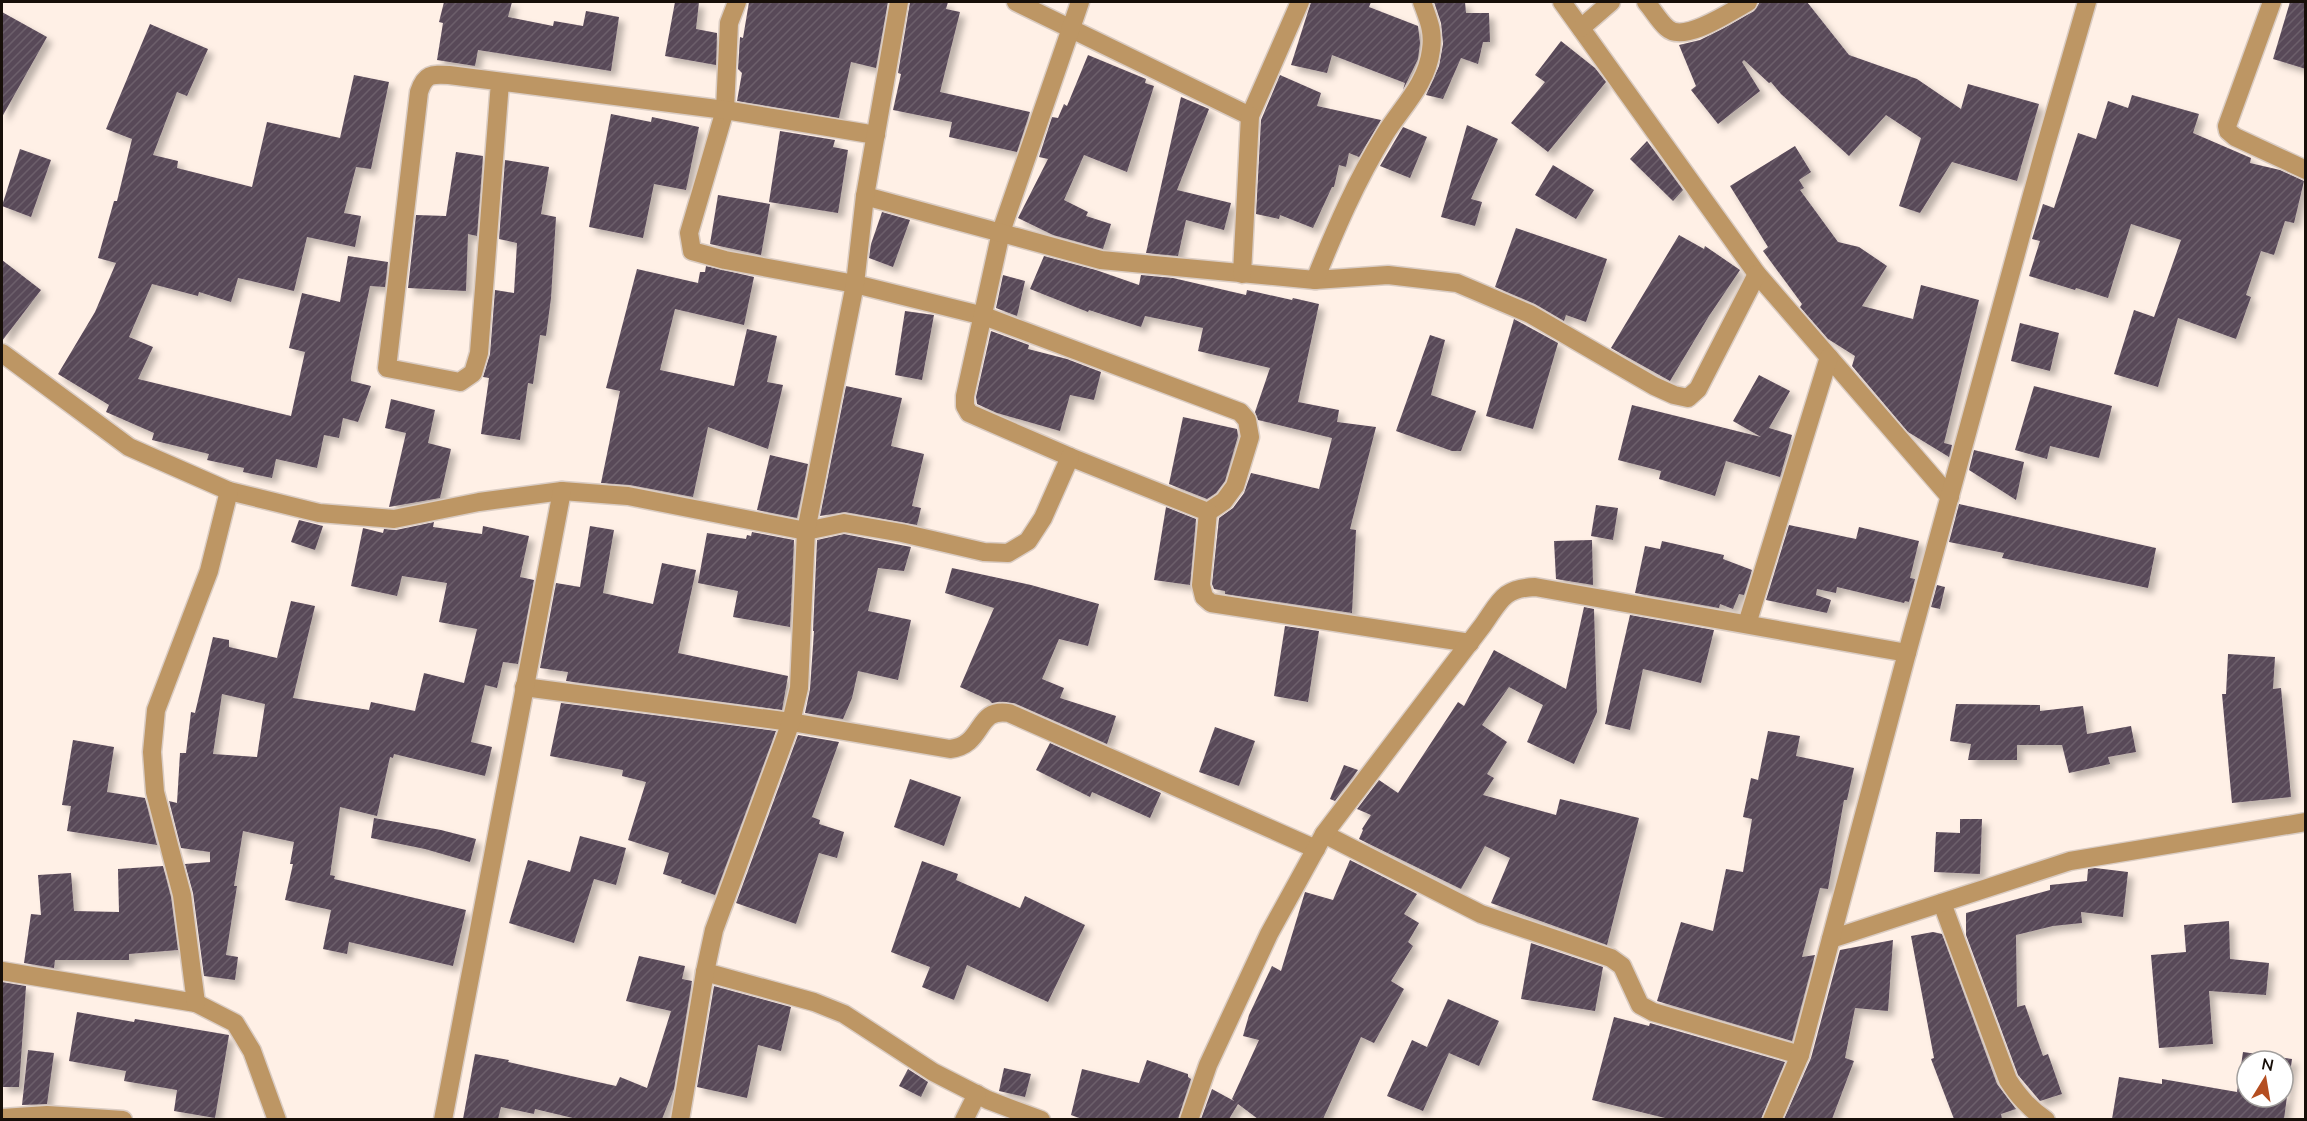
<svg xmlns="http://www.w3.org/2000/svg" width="2307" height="1121" viewBox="0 0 2307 1121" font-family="'Nunito Sans',sans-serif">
<defs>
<pattern id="building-hatch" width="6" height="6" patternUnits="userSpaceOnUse" patternTransform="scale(1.5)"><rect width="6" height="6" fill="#594859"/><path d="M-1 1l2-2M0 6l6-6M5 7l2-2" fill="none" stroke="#6c5e6b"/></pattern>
<filter id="shadow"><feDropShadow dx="5.5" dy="5.5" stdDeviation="3" flood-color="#0004"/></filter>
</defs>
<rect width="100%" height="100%" fill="#fff0e6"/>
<g fill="url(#building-hatch)" fill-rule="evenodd" filter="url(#shadow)">
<polygon points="444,2 512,2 508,17 553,26 554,21 583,26 586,11 619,17 611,71 478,50 475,66 437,60 443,23 439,22"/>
<polygon points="675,2 699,2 696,29 717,33 716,65 665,56"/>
<polygon points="749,2 888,2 876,68 851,62 839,118 737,101 742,73 738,69 740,37 743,38"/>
<polygon points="910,2 948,2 946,9 960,12 940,92 1030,112 1017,152 949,137 952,122 893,110 901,74 898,73"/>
<polygon points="1311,2 1371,2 1369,7 1418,26 1420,43 1418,59 1403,90 1405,83 1332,55 1327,73 1291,65"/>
<polygon points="1434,2 1465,2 1466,13 1489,13 1490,42 1483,42 1478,64 1461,58 1443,99 1426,95 1439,66 1443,44 1441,23"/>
<polygon points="1760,2 1807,2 1849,55 1917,79 1961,109 1968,84 2039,104 2017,181 1952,162 1920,213 1899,206 1921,138 1886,115 1849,156 1781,94 1771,82 1769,83 1744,60 1742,62 1760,91 1718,124 1691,90 1696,86 1679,45 1700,40 1724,28 1754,11"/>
<polygon points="2290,2 2306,2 2306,69 2273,59"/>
<polygon points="2,12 47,37 2,117"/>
<polygon points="150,24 208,49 187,96 177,92 153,155 178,161 177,168 252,187 267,122 340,138 354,75 389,82 371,169 356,167 344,213 361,216 355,247 307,237 294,291 238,278 231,302 199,292 198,296 152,284 129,337 153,347 138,379 291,416 305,352 289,348 302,293 340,302 348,256 388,262 385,287 370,286 351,377 351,381 371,386 358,422 343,418 339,438 324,435 317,468 276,459 272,478 243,472 244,468 207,460 209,454 152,440 154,433 106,412 109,405 58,374 95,312 116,263 98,258 114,201 117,201 132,139 106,129"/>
<polygon points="1561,41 1595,68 1606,82 1548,152 1511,123 1545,82 1535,75"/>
<polygon points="1088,55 1146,79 1145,83 1154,86 1127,172 1084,155 1064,200 1088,212 1086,216 1111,224 1103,249 1053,235 1018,218 1048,159 1039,157 1052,117 1058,118 1064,104 1067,106"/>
<polygon points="1280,75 1321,93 1317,106 1381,120 1359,157 1349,153 1346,167 1339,165 1334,187 1332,187 1313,228 1280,215 1279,219 1256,214 1261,120"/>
<polygon points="2132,95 2199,114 2193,133 2251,158 2250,163 2280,170 2304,181 2294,223 2285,221 2274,255 2261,251 2246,295 2251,297 2236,339 2178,318 2158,387 2114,374 2134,310 2154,317 2181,240 2131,224 2108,298 2076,288 2075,290 2029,276 2040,241 2032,239 2043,204 2054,208 2078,133 2096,139 2108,101 2128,108"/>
<polygon points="1181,97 1209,109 1177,190 1231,203 1224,230 1186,220 1178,256 1146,253"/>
<polygon points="611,114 651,122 652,117 699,127 686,190 654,184 643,238 589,227"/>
<polygon points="1467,125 1498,139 1471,199 1482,202 1475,226 1441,217"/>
<polygon points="1403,127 1427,137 1410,178 1380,166"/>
<polygon points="780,131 835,140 833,147 848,150 838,213 769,202"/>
<polygon points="1647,141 1683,190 1673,201 1630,159"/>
<polygon points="1795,146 1811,172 1799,180 1804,188 1800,190 1838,242 1859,247 1887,266 1862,306 1913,319 1921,285 1979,300 1944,443 1952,445 1949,457 1908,432 1852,366 1855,356 1828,339 1800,307 1802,304 1763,251 1768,247 1730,186"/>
<polygon points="20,149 51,160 31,217 2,206"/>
<polygon points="456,152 483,156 477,236 468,234 466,291 408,288 416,215 446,216"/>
<polygon points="505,160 549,167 541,214 556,217 551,298 546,336 540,335 533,384 528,383 520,440 481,434 489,378 483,377 490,354 495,290 514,293 517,243 499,239"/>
<polygon points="1553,165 1594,190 1576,219 1535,195"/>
<polygon points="718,195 770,204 761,255 710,244"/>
<polygon points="882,212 910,220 893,267 869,258 871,244"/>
<polygon points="1516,228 1607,259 1586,322 1566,315 1564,321 1535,304 1495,287"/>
<polygon points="1679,235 1704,249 1705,246 1740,270 1709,316 1670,381 1611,348"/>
<polygon points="1044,256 1096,270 1139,285 1141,275 1173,278 1246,295 1247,290 1292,300 1293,298 1319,304 1298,402 1339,410 1337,422 1376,427 1350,529 1356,530 1352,613 1225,594 1225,591 1214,589 1212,584 1219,518 1233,508 1244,493 1251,473 1319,489 1332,438 1258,420 1255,412 1270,368 1198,351 1203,328 1145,316 1141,327 1089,310 1088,312 1030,289"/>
<polygon points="2,260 41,290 2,341"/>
<polygon points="706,266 754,277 744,325 675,309 660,370 734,386 747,329 777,336 767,382 783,385 768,449 708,427 693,497 630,485 601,483 620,391 606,388 637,269 698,283 700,272 705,272"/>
<polygon points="1003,275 1025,281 1017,316 996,308"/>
<polygon points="905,311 934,315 922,380 895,375"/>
<polygon points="1514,319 1558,343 1533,429 1486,416"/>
<polygon points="2020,323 2059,333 2050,371 2011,361"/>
<polygon points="991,331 1029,345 1028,349 1067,359 1101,372 1094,400 1070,395 1060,431 997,413 977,404 976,397"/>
<polygon points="1430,335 1445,340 1431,395 1476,411 1461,451 1452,451 1396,431"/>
<polygon points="1759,375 1790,391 1769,428 1792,435 1780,477 1726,461 1715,496 1659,479 1661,471 1618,460 1632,405 1761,437 1733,421"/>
<polygon points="846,386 902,398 891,446 924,454 912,506 921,508 917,525 845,512 820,516"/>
<polygon points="2034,386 2112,406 2099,458 2050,446 2047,459 2015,450"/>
<polygon points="391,399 435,410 428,443 451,449 440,498 389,507 406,433 385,428"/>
<polygon points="1183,417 1237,429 1238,436 1225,481 1216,493 1207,499 1169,484"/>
<polygon points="1974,450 2024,462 2016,500 1969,470"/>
<polygon points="770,455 808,464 797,518 757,510"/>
<polygon points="1959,504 2156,548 2148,588 2002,558 2004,553 1949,542"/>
<polygon points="1596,505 1618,508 1613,540 1591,536"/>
<polygon points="1166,507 1196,519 1190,585 1154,580"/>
<polygon points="299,520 323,526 315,550 291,542"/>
<path d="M434,522L433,527L482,534L483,526L529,536L520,577L534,580L518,664L503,662L497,688L485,685L471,742L492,747L485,776L394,754L393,758L390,757L377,816L340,807L330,875L335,876L334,879L466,910L453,966L349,942L347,954L323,949L331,910L285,900L293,864H290L294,842L243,831L234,886H237L226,955L238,957L235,980L204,976L193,893L185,864L210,862V852L181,848L169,801L177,803L180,753H186L191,712L195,713L213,637L229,640V647L277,658L291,601L315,606L293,698L369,710L371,702L415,711L424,673L464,683L477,629L439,622L447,583L402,576L397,596L351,586L363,528L383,533L384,529L396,530ZM222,694L265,704L257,757L213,754Z"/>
<polygon points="1789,525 1856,539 1859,527 1919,541 1910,578 1915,579 1909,602 1905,601 1904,603 1837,587 1836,593 1817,589 1816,595 1831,600 1827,613 1766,600"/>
<polygon points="590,526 614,530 603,593 653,604 662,563 696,570 678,653 788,676 782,710 566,681 568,672 540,668 556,583 580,587"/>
<polygon points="752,532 794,540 790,627 733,617 738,591 698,583 707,533 746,539 747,535 751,536"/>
<polygon points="844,534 911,547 904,571 878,568 868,611 911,620 898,680 858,671 852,698 843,719 805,713 810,689 814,631 813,631 817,540"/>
<polygon points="1592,540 1593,585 1556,579 1554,541"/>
<polygon points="1662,541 1724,555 1723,559 1752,570 1744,595 1739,594 1733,609 1720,604 1719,608 1635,593 1645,546 1660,549"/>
<polygon points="952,568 1031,585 1099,604 1088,646 1059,639 1042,679 1064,688 1060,698 1116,716 1107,744 1014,703 992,703 989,700 960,687 994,608 945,593"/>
<polygon points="1937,585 1945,587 1940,609 1931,607"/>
<polygon points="1584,607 1594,609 1597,712 1574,764 1527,742 1543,705 1509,687 1482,725 1507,742 1487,774 1494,778 1483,795 1556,815 1560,799 1639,818 1607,945 1491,903 1510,858 1485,846 1461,889 1359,839 1363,830 1362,829 1371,815 1357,809 1379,780 1398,793 1458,702 1464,706 1494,650 1566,689"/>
<polygon points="1630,615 1714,630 1701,683 1643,669 1630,730 1605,724"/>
<polygon points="1285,626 1319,631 1308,702 1274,696"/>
<polygon points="2228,654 2275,657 2273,689 2281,688 2291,797 2232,803 2222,694 2226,694"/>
<polygon points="561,703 776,731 715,895 681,883 682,880 663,874 669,853 628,840 646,782 622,776 623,770 550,756"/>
<polygon points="1956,704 2040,705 2040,711 2083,706 2087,734 2131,726 2136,752 2108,757 2110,764 2069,773 2062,745 2017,745 2017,760 1968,760 1971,744 1950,741"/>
<polygon points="1215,727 1255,741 1239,786 1199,772"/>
<polygon points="1768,731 1800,736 1796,756 1854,768 1847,800 1844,800 1828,889 1820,888 1802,957 1815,955 1792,1041 1657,1001 1681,922 1713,931 1726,869 1743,872 1752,819 1743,817 1751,778 1758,780"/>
<polygon points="798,735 839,742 812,817 820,820 819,824 844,832 837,858 819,853 796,924 736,903"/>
<polygon points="73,740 114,747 107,792 145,798 157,845 67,831 71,806 62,805"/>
<polygon points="1050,743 1161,793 1150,818 1092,792 1090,797 1036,770"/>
<polygon points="1344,765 1358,770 1335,801 1330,799"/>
<polygon points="910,779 961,797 944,846 894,827"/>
<polygon points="374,818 441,830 476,839 470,862 425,849 371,838"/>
<polygon points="1960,819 1982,819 1980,874 1934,872 1936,832 1960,833"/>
<polygon points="580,836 626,848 616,885 594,879 574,943 509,923 528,860 570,872"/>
<polygon points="1350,860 1417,894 1404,914 1419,923 1408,942 1413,946 1391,981 1404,989 1374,1043 1361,1037 1323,1119 1258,1119 1238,1104 1229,1119 1201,1119 1212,1089 1234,1101 1232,1099 1259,1040 1243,1036 1249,1015 1272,966 1281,971 1305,892 1333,900"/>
<polygon points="922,861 958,874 956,880 1020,908 1025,896 1085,925 1048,1002 967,965 954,1000 922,987 930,967 891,952"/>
<polygon points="163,866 171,897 178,950 129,954 129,960 55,960 54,968 24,963 31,914 41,915 38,875 71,873 74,911 119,912 118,869"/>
<polygon points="2095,868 2128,872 2123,917 2081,912 2082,923 2053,926 2016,935 2017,1007 2025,1005 2043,1056 2048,1054 2062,1094 2040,1101 2018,1075 1966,935 1966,913 2050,890 2050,885 2087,881 2088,869"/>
<polygon points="2229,921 2230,959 2269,963 2266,995 2209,991 2213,1044 2159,1048 2151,955 2186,952 2184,925"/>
<polygon points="1933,932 1942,934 1997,1084 2016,1109 2001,1114 2002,1119 1954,1119 1931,1059 1934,1058 1911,936"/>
<polygon points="1893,940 1888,1011 1855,1008 1845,1058 1854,1061 1832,1119 1784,1119 1811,1058 1840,950"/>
<polygon points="1531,943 1603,967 1595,1011 1521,999"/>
<polygon points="639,956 685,966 682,979 692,981 674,1089 662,1119 577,1119 535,1109 534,1114 501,1107 498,1119 463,1119 475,1054 509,1060 508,1062 616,1086 620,1077 647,1088 671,1011 626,1001"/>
<polygon points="2,982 26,986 19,1087 2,1087"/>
<polygon points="714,986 791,1007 781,1051 758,1045 747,1098 697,1087"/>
<polygon points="1448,999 1499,1021 1479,1066 1449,1053 1423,1111 1387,1096 1412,1040 1427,1047"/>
<polygon points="77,1012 134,1022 135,1019 229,1035 215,1118 174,1111 177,1090 124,1081 126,1071 69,1061"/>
<polygon points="1614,1017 1649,1026 1650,1023 1785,1062 1761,1119 1669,1119 1592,1100"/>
<polygon points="28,1050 54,1053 47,1104 22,1105"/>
<path d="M2243,1052L2292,1059L2284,1119H2112L2119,1077L2162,1084V1079L2237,1092ZM2247,1061H2283V1097H2247Z"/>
<polygon points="1147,1060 1188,1074 1188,1077 1191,1079 1178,1119 1082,1119 1071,1115 1082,1069 1139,1083"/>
<polygon points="1004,1068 1031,1074 1025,1097 999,1091"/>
<polygon points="908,1069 928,1082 921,1097 899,1086"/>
</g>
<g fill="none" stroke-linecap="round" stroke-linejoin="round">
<g stroke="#daccc3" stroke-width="21">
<g id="street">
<polyline points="737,2 729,23 725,110 689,233 692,251 725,260 855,284 984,316 1240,412 1247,420 1250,437 1235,486 1224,501 1208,512"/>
<polyline points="1016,2 1250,116 1300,2"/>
<polyline points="1080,2 1001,232 965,396 965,406 969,413 1070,457 1208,512 1201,585 1204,597 1211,603 1470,643"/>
<polyline points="1562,2 1757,274 1950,497"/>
<path d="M1646,2C1653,10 1659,21 1667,28C1684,44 1731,11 1748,2"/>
<polyline points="2272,2 2227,126 2228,131 2235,137 2306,170"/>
<polyline points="1581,28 1611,2"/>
<path d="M500,82L479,353L473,373L460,382L387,368L419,92C425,74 431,74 449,75L725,110L876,135"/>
<polyline points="865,196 1101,260 1315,280 1388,275 1457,283 1530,314 1654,386 1674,395 1688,398 1698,389 1757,274"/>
<polyline points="1242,274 1250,116"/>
<path d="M1315,280C1335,230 1356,181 1385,134C1402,107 1427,84 1431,50C1434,31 1428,19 1422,2"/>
<polyline points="2,353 129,447 229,491 319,513 394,519 479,502 562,491 628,496 806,531 844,523 902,533 984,552 1008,553 1028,541 1043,518 1070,457"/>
<polyline points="1747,624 1829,357"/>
<path d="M524,687L791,722L950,749C985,745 975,707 1009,713L1316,849"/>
<polyline points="1324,834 1481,914 1611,958 1622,966 1640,1005 1653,1012 1800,1055"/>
<path d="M1942,903L2008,1080C2019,1097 2029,1108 2046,1120"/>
<polyline points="1831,939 2070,861 2306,822"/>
<polyline points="2,971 196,1003 235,1023 252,1051 277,1120"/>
<polyline points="705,972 814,1002 844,1014 933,1072 988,1100 1041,1120"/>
<polyline points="196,1003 182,895 155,792 152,752 156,710 209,571 229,491"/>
<polyline points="2,1118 47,1115 123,1120"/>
<polyline points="443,1120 562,491"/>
<polyline points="680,1120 705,972 714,930 791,722 799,688 806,531 855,284 865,196 899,2"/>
<polyline points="964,1120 977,1094"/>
<path d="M1189,1120L1208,1065L1269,934L1324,834L1483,625C1500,601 1503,588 1535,587L1907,653"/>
<polyline points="1772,1120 1800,1055 1907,653 2044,151 2087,2"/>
</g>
</g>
<use href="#street" stroke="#bd9664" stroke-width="18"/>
</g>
<rect width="2307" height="1121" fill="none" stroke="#170f09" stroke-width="6"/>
<g transform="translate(2265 1079) rotate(11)"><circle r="28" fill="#ffffff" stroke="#a29f9d" stroke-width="1.5"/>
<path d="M0-4.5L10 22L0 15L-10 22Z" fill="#b44e21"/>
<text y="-9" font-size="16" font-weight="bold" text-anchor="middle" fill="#170f09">N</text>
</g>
</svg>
